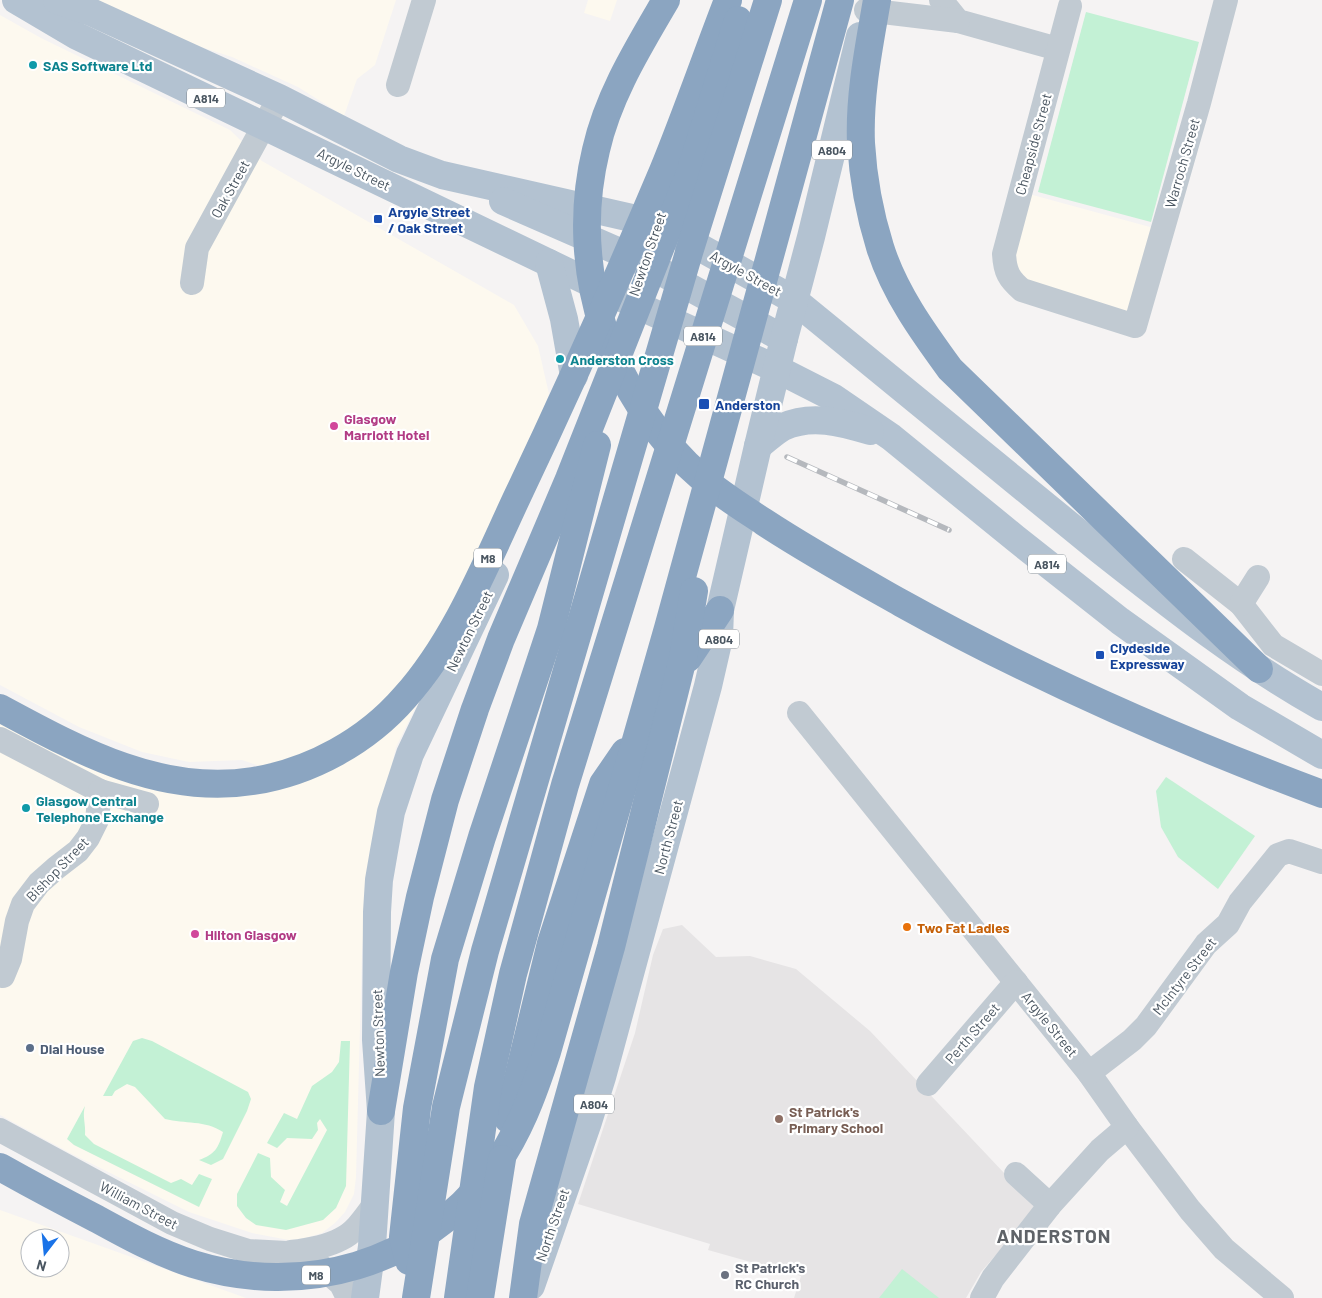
<svg xmlns="http://www.w3.org/2000/svg" width="1322" height="1298" viewBox="0 0 1322 1298" font-family="Barlow,sans-serif">
<rect width="100%" height="100%" fill="#f5f3f3"/>
<g fill="#fdf9ef" fill-rule="evenodd">
<polygon points="87,0 396,0 375,65 357,79 344,116 298,87 232,57 170,37"/>
<polygon points="588,0 617,0 610,21 584,13"/>
<polygon points="0,15 41,38 230,130 262,161 514,305 538,346 549,394 516,477 436,634 403,682 352,729 311,753 266,768 242,760 189,762 142,752 79,727 0,685"/>
<polygon points="1029,194 1161,230 1138,320 1004,277"/>
<polygon points="427,684 396,747 367,873 362,952 356,1177 354,1194 345,1212 335,1223 322,1233 305,1238 289,1240 252,1233 189,1212 72,1154 0,1115 0,720 74,758 289,783"/>
<path d="M0,1210L246,1298H0ZM30,1238H60V1268H30Z"/>
</g>
<polygon fill="#e6e4e5" points="682,925 716,957 750,956 796,969 870,1031 1037,1208 981,1272 966,1298 794,1298 801,1276 708,1250 710,1244 578,1204 635,1033 653,955 663,929"/>
<g fill="#c3f1d5">
<polygon points="1086,12 1199,42 1151,222 1038,192"/>
<polygon points="1166,777 1255,836 1218,889 1178,857 1161,827 1156,791"/>
<path d="M142,1038L152,1041L248,1092L251,1099L247,1111L223,1159L211,1165L199,1160C215,1154 218,1149 223,1132C205,1120 185,1124 165,1119L135,1087L127,1084L115,1091L112,1096H103L133,1041Z"/>
<polygon points="341,1041 350,1041 346,1186 336,1208 323,1220 286,1230 256,1225 246,1218 237,1206 237,1194 258,1153 270,1158 271,1177 285,1190 280,1202 287,1206 327,1130 320,1119 317,1123 318,1130 312,1139 287,1138 277,1148 267,1143 284,1113 297,1119 312,1086 332,1072 339,1062"/>
<path d="M85,1106C82,1116 86,1124 85,1135L94,1144L171,1183L181,1179L192,1185L199,1174L212,1179L199,1207L74,1145L67,1139Z"/>
<polygon points="902,1269 939,1298 879,1298"/>
</g>
<g fill="none" stroke-linecap="round" stroke-linejoin="round">
<g stroke="#c1cad2" stroke-width="24">
<polyline points="941,0 958,21 1058,49"/>
<path d="M1070,6L1004,254C1005,272 1009,279 1022,290L1135,326L1199,103L1226,0"/>
<polyline points="866,10 958,21"/>
<polyline points="398,85 424,0"/>
<polyline points="192,283 197,248 279,98"/>
<polyline points="1184,559 1241,604 1273,645 1322,674"/>
<polyline points="1241,604 1258,577"/>
<polyline points="799,713 1089,1073 1127,1127 1190,1210 1224,1249 1282,1298"/>
<polyline points="0,739 100,791 147,804"/>
<polyline points="3,976 10,959 17,921 23,904 39,883 56,868 78,851 88,838 97,820 100,791"/>
<polyline points="1089,1073 1132,1040 1146,1026 1206,944 1228,924 1240,902 1278,855 1289,851 1322,862"/>
<polyline points="928,1084 1016,982"/>
<polyline points="0,1130 172,1223 210,1239 248,1251 287,1253 315,1261 341,1284 348,1298"/>
<polyline points="1016,1174 1050,1205"/>
<path d="M291,1252C308,1250 326,1247 341,1239C355,1233 365,1217 374,1205"/>
<polyline points="982,1298 993,1278 1050,1205 1100,1150 1127,1127"/>
</g>
<g stroke="#b3c2d1" stroke-width="28">
<polyline points="16,0 77,36 630,302 777,369 834,398 891,437 1015,538 1120,621 1240,707 1322,755"/>
<path d="M57,0L91,12L279,98L399,159L442,175L658,224L794,300L1101,551C1172,607 1243,663 1322,707"/>
<polyline points="503,201 645,263 784,339"/>
<polyline points="549,263 564,319 574,376"/>
<path d="M758,446C766,440 774,432 783,427C811,414 841,422 870,431"/>
<polyline points="531,1286 587,1125 602,1077 708,686 719,638 720,610 758,446 784,339 811,237 860,36"/>
<polyline points="365,1298 372,1246 381,1111 376,1040 377,912 379,880 384,851 391,812 410,754 495,575"/>
</g>
<g stroke="#8ba5c1" stroke-width="28">
<path d="M666,0C638,48 608,96 596,150C567,270 610,399 703,479C722,495 743,508 764,522C808,551 855,577 901,603C1036,678 1178,740 1322,794"/>
<path d="M877,0C869,47 859,95 861,143C863,177 870,215 880,247C894,292 923,332 950,369L1259,669"/>
<polyline points="688,658 720,610"/>
<path d="M0,708C78,750 161,796 253,781C311,772 367,741 405,697C456,640 486,563 518,495C569,388 617,280 663,171C686,115 706,57 728,0"/>
<polyline points="381,1111 404,972 420,897 445,800 475,709 501,639 569,479 690,173 738,20"/>
<polyline points="508,1119 551,943 603,784 625,752"/>
<path d="M0,1167C32,1185 64,1202 97,1219C128,1236 159,1253 193,1264C302,1298 421,1265 491,1172C518,1136 533,1095 547,1052L668,628L840,0"/>
<polyline points="409,1261 403,1237 417,1108 445,959 482,837 551,629 597,445"/>
<polyline points="416,1298 446,1107 485,951 690,249 768,0"/>
<polyline points="458,1298 488,1087 513,974 565,785 808,0"/>
<polyline points="480,1298 502,1159"/>
<polyline points="523,1298 533,1224 611,947 683,658 694,591"/>
</g>
<g stroke="#b5b8bd" stroke-width="5.5">
<polyline id="rail" points="787,457 949,530"/>
</g>
<use href="#rail" stroke="#fff" stroke-width="4" stroke-dasharray="11" stroke-linecap="butt"/>
</g>
<g fill="#0f9aa8" stroke="#fff" stroke-width="2">
<circle cx="33" cy="65" r="5"/>
<circle cx="560" cy="359" r="5"/>
<circle cx="26" cy="808" r="5"/>
</g>
<g fill="#1a4fb4" stroke="#fff" stroke-width="2">
<rect x="373" y="214" width="10" height="10" rx="2.5"/>
<rect x="698" y="398" width="12" height="12" rx="2.5"/>
<rect x="1095" y="650" width="10" height="10" rx="2.5"/>
</g>
<g fill="#d1479c" stroke="#fff" stroke-width="2">
<circle cx="334" cy="426" r="5"/>
<circle cx="195" cy="934" r="5"/>
</g>
<circle fill="#e8710a" stroke="#fff" stroke-width="2" cx="907" cy="927" r="5"/>
<circle fill="#5c6f8a" stroke="#fff" stroke-width="2" cx="30" cy="1048" r="5"/>
<circle fill="#8d6e63" stroke="#fff" stroke-width="2" cx="779" cy="1119" r="5"/>
<circle fill="#6b7280" stroke="#fff" stroke-width="2" cx="725" cy="1275" r="5"/>
<g text-anchor="middle" dominant-baseline="central" stroke-width="4.5" stroke-linejoin="round" paint-order="stroke">
<g fill="#fff" stroke="#808990" stroke-width="1">
<rect x="187" y="88.5" width="38" height="19" rx="4"/>
<rect x="812" y="140.5" width="40" height="19" rx="4"/>
<rect x="684" y="326.5" width="38" height="19" rx="4"/>
<rect x="474" y="548.5" width="28" height="19" rx="4"/>
<rect x="1028" y="554.5" width="38" height="19" rx="4"/>
<rect x="699" y="629.5" width="40" height="19" rx="4"/>
<rect x="574" y="1094.5" width="40" height="19" rx="4"/>
<rect x="302" y="1265.5" width="28" height="19" rx="4"/>
</g>
<g font-size="12" font-weight="bold" fill="#4a5661">
<text x="206" y="98">A814</text>
<text x="832" y="150">A804</text>
<text x="703" y="336">A814</text>
<text x="488" y="558">M8</text>
<text x="1047" y="564">A814</text>
<text x="719" y="639">A804</text>
<text x="594" y="1104">A804</text>
<text x="316" y="1275">M8</text>
</g>
<g font-size="14" font-weight="bold" fill="#0d838f" stroke="#fff" text-anchor="start">
<text x="43" y="65">SAS Software Ltd</text>
<text x="570" y="359">Anderston Cross</text>
<text x="36" y="800">Glasgow Central<tspan x="36" dy="16">Telephone Exchange</tspan></text>
</g>
<g font-size="14" fill="#4a5661" stroke="#fff">
<text transform="translate(1033 144) rotate(-75)">Cheapside Street</text>
<text transform="translate(1182 163) rotate(-74)">Warroch Street</text>
<text transform="translate(354 169) rotate(26)">Argyle Street</text>
<text transform="translate(230 189) rotate(-61)">Oak Street</text>
<text transform="translate(647 254) rotate(-71)">Newton Street</text>
<text transform="translate(746 273) rotate(29)">Argyle Street</text>
<text transform="translate(469 631) rotate(-64)">Newton Street</text>
<text transform="translate(668 837) rotate(-75)">North Street</text>
<text transform="translate(57 869) rotate(-46)">Bishop Street</text>
<text transform="translate(1184 976) rotate(-52)">McIntyre Street</text>
<text transform="translate(1050 1024) rotate(51)">Argyle Street</text>
<text transform="translate(378 1033) rotate(-92)">Newton Street</text>
<text transform="translate(972 1033) rotate(-49)">Perth Street</text>
<text transform="translate(139 1205) rotate(28)">William Street</text>
<text transform="translate(552 1225) rotate(-71)">North Street</text>
</g>
<g font-size="14" font-weight="bold" fill="#164399" stroke="#fff" text-anchor="start">
<text x="388" y="211">Argyle Street<tspan x="388" dy="16">/ Oak Street</tspan></text>
<text x="715" y="404">Anderston</text>
<text x="1110" y="647">Clydeside<tspan x="1110" dy="16">Expressway</tspan></text>
</g>
<g font-size="14" font-weight="bold" fill="#b23c85" stroke="#fff" text-anchor="start">
<text x="344" y="418">Glasgow<tspan x="344" dy="16">Marriott Hotel</tspan></text>
<text x="205" y="934">Hilton Glasgow</text>
</g>
<g font-size="14" font-weight="bold" fill="#c56008" stroke="#fff" text-anchor="start">
<text x="917" y="927">Two Fat Ladies</text>
</g>
<g font-size="14" font-weight="bold" fill="#4e5e75" stroke="#fff" text-anchor="start">
<text x="40" y="1048">Dial House</text>
</g>
<g font-size="14" font-weight="bold" fill="#785e54" stroke="#fff" text-anchor="start">
<text x="789" y="1111">St Patrick's<tspan x="789" dy="16">Primary School</tspan></text>
</g>
<g font-size="14" font-weight="bold" fill="#5b616d" stroke="#fff" text-anchor="start">
<text x="735" y="1267">St Patrick's<tspan x="735" dy="16">RC Church</tspan></text>
</g>
<g font-size="19" font-weight="bold" letter-spacing="1" fill="#5f6368" stroke="#fff">
<text x="1054" y="1235">ANDERSTON</text>
</g>
</g>
<g transform="translate(45 1253) rotate(196)"><circle r="24" fill="#ffffff" stroke="#b7bbc0"/>
<path d="M0-4L9 19L0 12L-9 19Z" fill="#1a73e8"/>
<text y="-8" font-size="14" font-weight="bold" text-anchor="middle" fill="#4a5661">N</text>
</g>
</svg>
